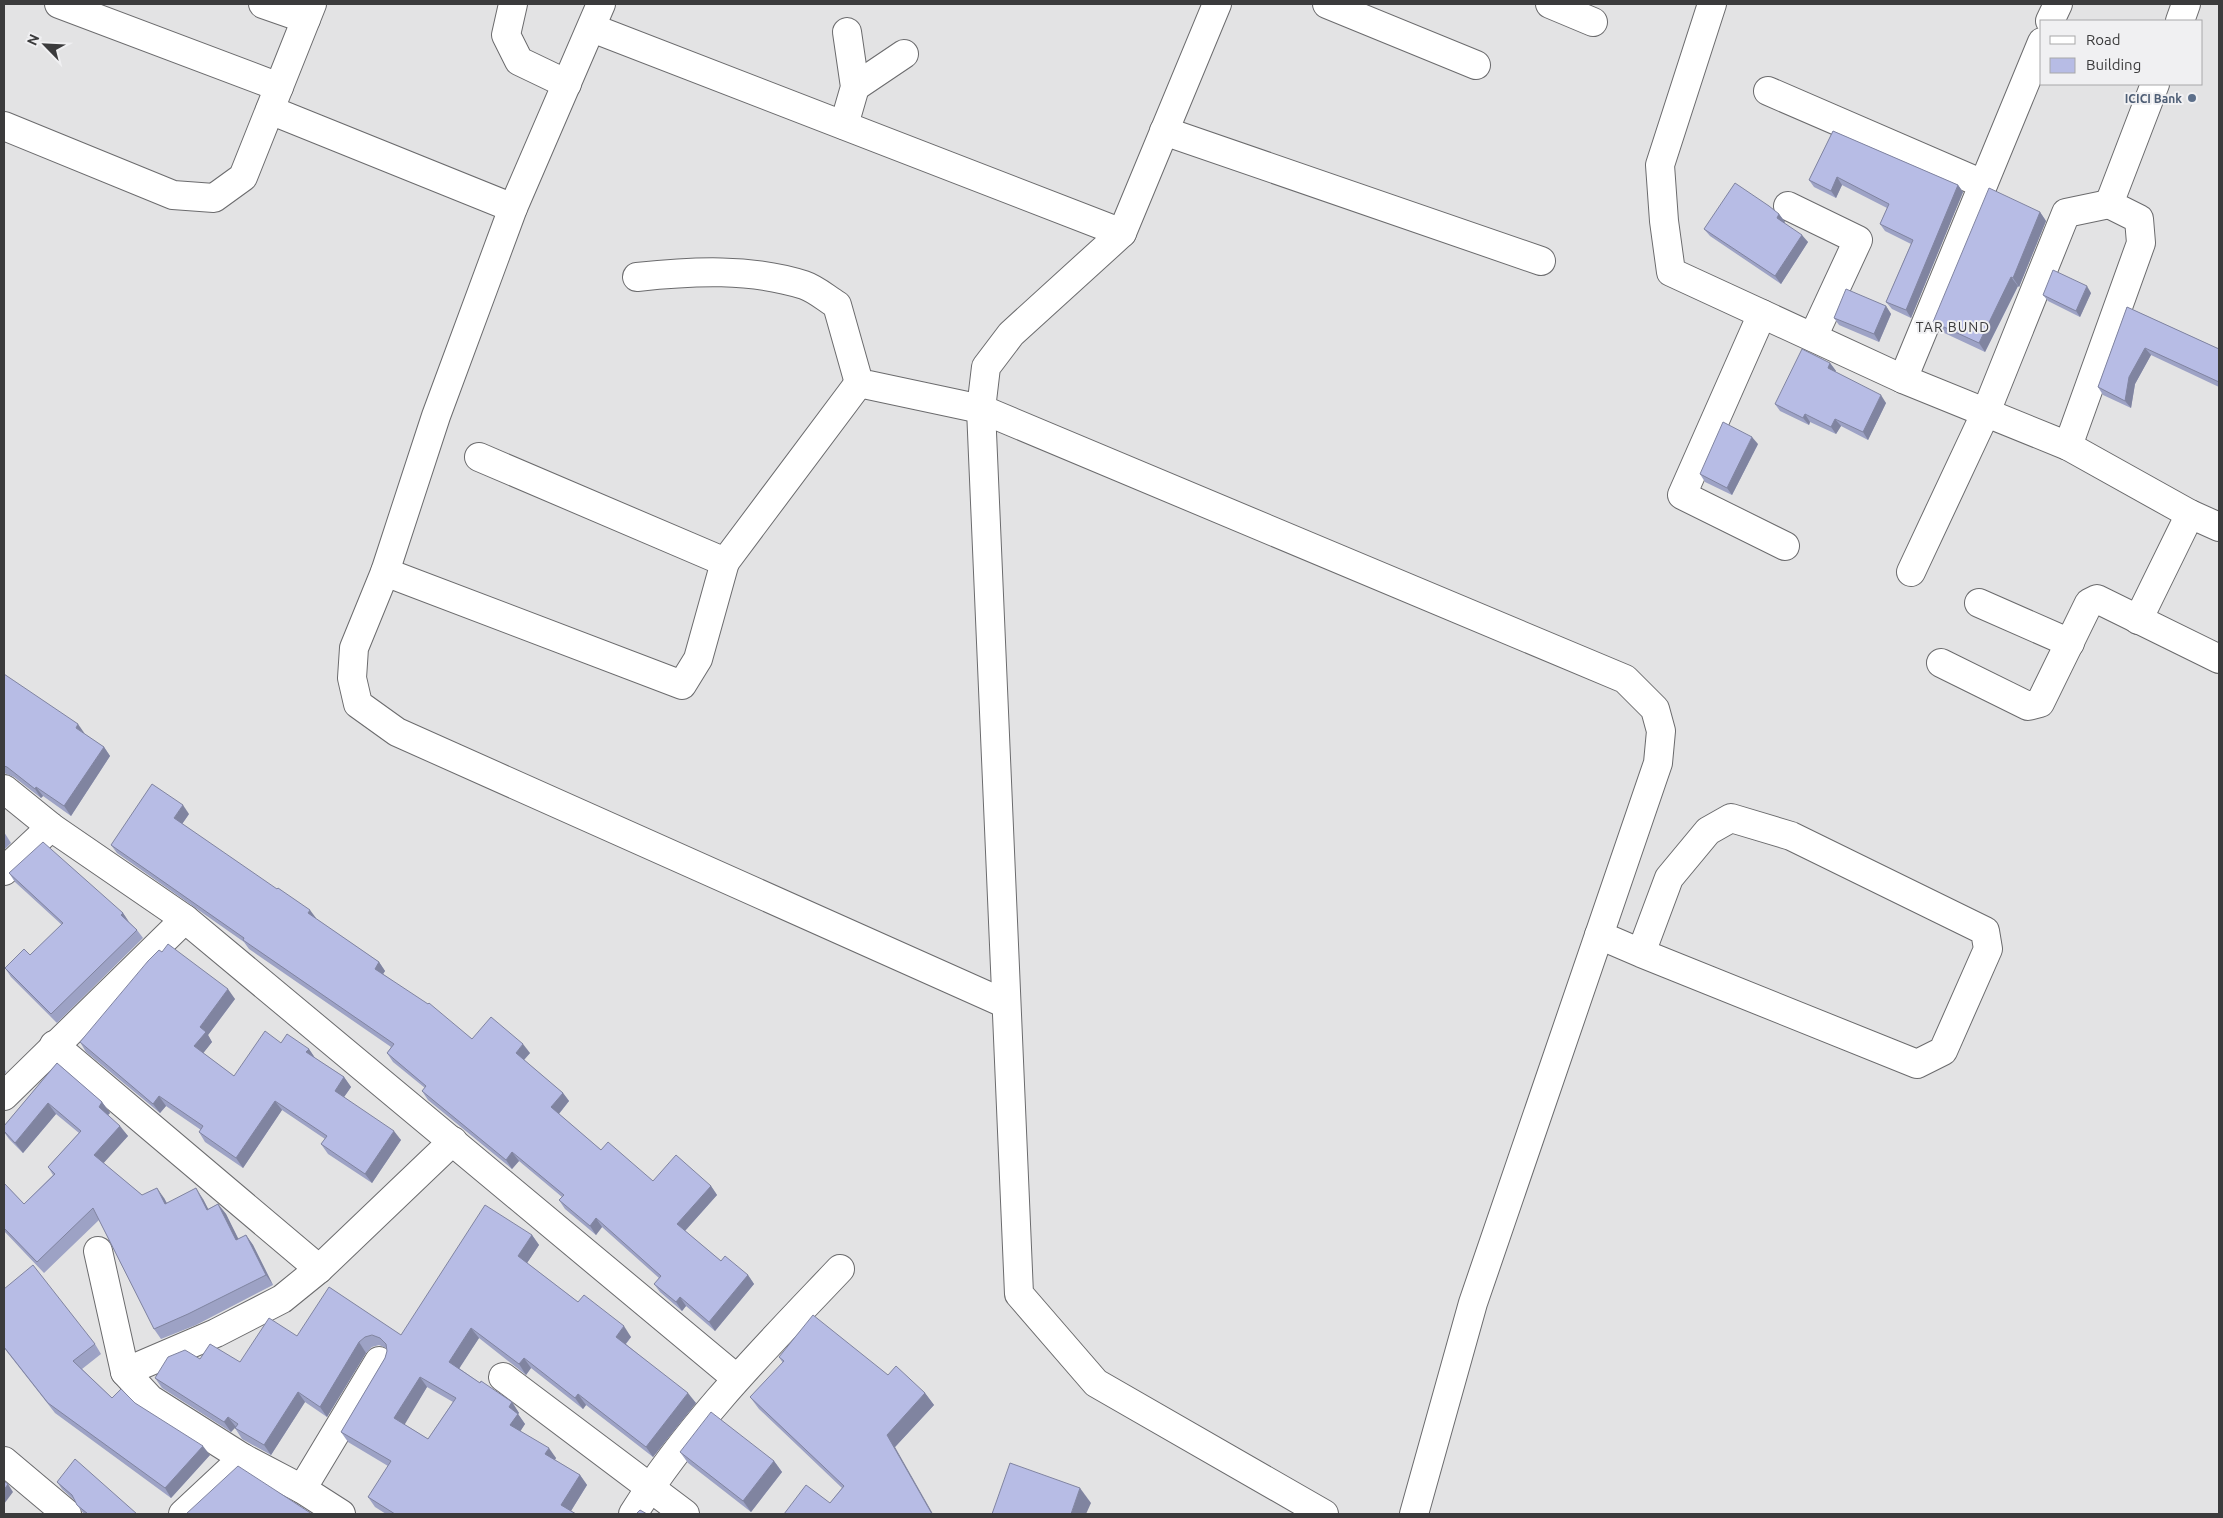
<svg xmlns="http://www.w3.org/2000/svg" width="2223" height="1518" viewBox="0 0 2223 1518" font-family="Ubuntu,sans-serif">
<rect width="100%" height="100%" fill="#e3e3e4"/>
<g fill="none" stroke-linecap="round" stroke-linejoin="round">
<g stroke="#6b6b6d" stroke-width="30">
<g id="minor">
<polyline points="59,4 279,87"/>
<polyline points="263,4 306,19"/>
<polyline points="513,4 506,35 519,61 567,84"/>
<polyline points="601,4 513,208 436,416 385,572 354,648 352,678 358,704 397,732 1006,1004"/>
<polyline points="1217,4 1122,233 1011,334 986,367 981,409 1019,1294 1096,1383 1324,1514"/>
<polyline points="1327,4 1476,65"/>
<polyline points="1550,4 1593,22"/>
<polyline points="1712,4 1660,165 1664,221 1671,272 1903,379 2068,446 2190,514 2219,527"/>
<polyline points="2050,21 2058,4"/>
<polyline points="2180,21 2186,4"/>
<polyline points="592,28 1122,233"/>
<polyline points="855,87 904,54"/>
<polyline points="1768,91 1983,184"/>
<polyline points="270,110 513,208"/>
<polyline points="844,125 855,87 847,32"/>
<polyline points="4,126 173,195 214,198 243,177 312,4"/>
<polyline points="1164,131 1541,261"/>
<polyline points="1788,206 1858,240 1813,337"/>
<path d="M637,277C693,271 751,268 804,285C816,289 827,299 837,305L859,383L981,409L1625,679L1655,709L1661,731L1658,763L1473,1303L1414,1514"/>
<polyline points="1762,314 1682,495 1785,546"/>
<polyline points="1903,379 2042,42"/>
<polyline points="2068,446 2141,243 2139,219 2109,204 2155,84"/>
<polyline points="479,457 725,562 859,383"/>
<polyline points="385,572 682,685 698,659 725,562"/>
<polyline points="1911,572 1986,412 2066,213 2109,204"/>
<polyline points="1979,603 2070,643"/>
<polyline points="2138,620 2190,514"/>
<polyline points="1941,663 2028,706 2040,703 2089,603 2097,599 2219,659"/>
<polyline points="4,789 51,827 185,919 736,1378"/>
<polyline points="4,871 51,827"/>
<polyline points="1599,935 1641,953 1917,1064 1943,1051 1988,949 1985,931 1791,836 1731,818 1708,831 1669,878 1641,953"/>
<polyline points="54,1045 319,1269"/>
<polyline points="4,1096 185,919"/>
<polyline points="98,1251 125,1372 150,1399 243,1458 302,1489 341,1514"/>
<polyline points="125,1372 216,1333 282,1299 319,1269 453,1141"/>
<polyline points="503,1377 685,1514"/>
<polyline points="4,1461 67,1514"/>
<polyline points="302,1489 379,1361"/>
<polyline points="183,1514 243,1458"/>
<path d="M633,1514C690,1423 767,1346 840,1269"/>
</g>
</g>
<use href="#minor" stroke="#fff" stroke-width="28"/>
</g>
<g fill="#9da2c5" fill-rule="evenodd">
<polygon points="1833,131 1958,185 1963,192 1911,318 1892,309 1886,302 1911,244 1885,231 1880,224 1887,208 1842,185 1836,198 1814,187 1809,180"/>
<polygon points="2040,212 2046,221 2019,287 2018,286 1985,352 1940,331 1933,322"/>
<polygon points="1779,214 1785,222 1784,223 1808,242 1781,284 1710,236 1704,229"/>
<polygon points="2091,293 2080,317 2048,301 2043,295"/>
<polygon points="1886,306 1891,314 1879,342 1839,325 1834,318"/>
<polygon points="2127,307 2219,349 2219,387 2151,355 2135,384 2131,408 2103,395 2098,387"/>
<polygon points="1830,363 1836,371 1835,372 1886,403 1868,440 1841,426 1836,434 1810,422 1809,425 1780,411 1775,404"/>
<polygon points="1758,444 1732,495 1705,482 1700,474"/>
<polygon points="4,674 84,734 104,747 110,756 71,816 43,796 41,798 14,777 4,773"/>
<polygon points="189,814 182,824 316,919 379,962 385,971 383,974 472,1039 530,1053 524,1060 563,1093 569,1101 559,1114 601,1150 653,1181 711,1186 717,1195 685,1231 721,1261 748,1275 754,1284 715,1331 686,1306 682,1311 660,1292 654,1284 659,1278 602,1227 596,1235 565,1209 559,1200 562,1197 519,1161 512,1169 428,1100 422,1091 425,1088 393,1062 387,1053 391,1047 249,949 244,942 117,853 111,845"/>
<polygon points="4,832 11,843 4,850"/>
<polygon points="9,873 123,913 129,922 137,930 143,938 57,1023 11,977 5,968 30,955 62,925 15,882"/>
<polygon points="162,952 235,999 208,1035 212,1042 203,1053 234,1076 281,1043 309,1049 315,1058 344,1077 351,1087 344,1097 401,1140 372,1183 328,1154 321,1144 325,1139 282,1110 243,1168 205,1142 199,1132 201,1130 166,1106 160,1113 86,1052 80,1042"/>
<polygon points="57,1063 102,1102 110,1113 108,1115 128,1136 103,1163 142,1195 164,1198 167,1203 203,1199 208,1209 218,1204 226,1214 238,1239 246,1235 253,1245 273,1285 196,1325 161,1339 154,1329 99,1220 44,1273 4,1231 4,1183 24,1204 53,1175 48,1167 79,1133 56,1114 23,1153 9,1139 4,1132 4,1126"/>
<polygon points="4,1068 6,1072 4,1074"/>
<path d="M532,1235L539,1245L527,1263L578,1302L631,1337L626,1344L696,1403L653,1457L586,1405L583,1409L531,1368L526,1375L479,1338L459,1368L480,1383L512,1402L519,1413L518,1414L525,1424L520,1431L556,1458L555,1460L580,1475L587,1485L571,1511L576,1514H386L375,1507L368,1497L388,1466L348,1442L341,1432L385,1358L387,1351L386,1348L379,1345L372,1347L366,1353L327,1417L305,1402L271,1455L242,1439L235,1428V1427L231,1432L162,1388L155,1378L200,1359L240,1362L297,1336L401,1335ZM427,1387L453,1402L428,1439L404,1424Z"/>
<polygon points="4,1289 95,1344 101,1354 82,1369 112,1398 135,1403 210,1455 171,1498 55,1413 4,1348"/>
<polygon points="779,1357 888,1375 925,1393 934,1405 895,1447 830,1503 842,1488 759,1409 750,1397 783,1363"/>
<polygon points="680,1452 774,1461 782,1472 751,1512 688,1463"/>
<polygon points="57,1482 137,1514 84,1514 77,1505 74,1500 62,1489"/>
</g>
<g fill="#8084a0">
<polygon points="1837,177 1842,185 1836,198 1831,191"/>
<polygon points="1958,185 1963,192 1911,318 1906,310"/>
<polygon points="2040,212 2046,221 2019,287 2013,278"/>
<polygon points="1779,214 1785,222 1782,226 1777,218"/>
<polygon points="1802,235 1808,242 1781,284 1775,276"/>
<polygon points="2011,277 2018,286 1985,352 1979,343"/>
<polygon points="2087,286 2091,293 2080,317 2076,311"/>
<polygon points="1886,306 1891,314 1879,342 1874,334"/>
<polygon points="2145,348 2151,355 2135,384 2131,408 2125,401 2129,377"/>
<polygon points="1830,363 1836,371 1833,376 1828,368"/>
<polygon points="1881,395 1886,403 1868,440 1863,432"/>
<polygon points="1805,414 1810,422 1809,425 1803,418"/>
<polygon points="1835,419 1841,426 1836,434 1831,427"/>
<polygon points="1752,437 1758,444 1732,495 1727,488"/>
<polygon points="78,724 85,734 76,728"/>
<polygon points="104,747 110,756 71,816 64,806"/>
<polygon points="36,787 43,796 41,798 35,789"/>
<polygon points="183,805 189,814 180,827 174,818"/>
<polygon points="310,910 316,918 314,922 308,913"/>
<polygon points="123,913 129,922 121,915"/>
<polygon points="379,962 385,971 381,977 375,969"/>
<polygon points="228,989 235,999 208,1035 212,1042 201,1056 194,1046 200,1027"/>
<polygon points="523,1044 530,1053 522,1062 516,1053"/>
<polygon points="309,1049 315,1058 306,1052"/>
<polygon points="344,1077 351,1087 342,1100 335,1091"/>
<polygon points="563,1093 569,1101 557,1116 551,1107"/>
<polygon points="159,1096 166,1106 160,1113 153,1104"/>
<polygon points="275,1101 282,1110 243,1168 236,1158"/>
<polygon points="102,1102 110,1113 106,1117 99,1107"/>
<polygon points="48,1103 56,1114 23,1153 15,1143"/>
<polygon points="120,1126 128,1136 101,1166 94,1155"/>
<polygon points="394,1131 401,1140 372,1183 365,1174"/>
<polygon points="512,1152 519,1161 512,1169 506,1160"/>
<polygon points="711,1186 717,1195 683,1233 677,1224"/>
<polygon points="157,1188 164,1198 172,1214 165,1204"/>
<polygon points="196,1188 203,1199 214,1220 207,1210"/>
<polygon points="218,1204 226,1214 244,1250 236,1240"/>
<polygon points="596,1218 602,1227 596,1235 590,1226"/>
<polygon points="246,1235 253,1245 273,1285 266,1275"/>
<polygon points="532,1235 539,1245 525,1266 518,1256"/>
<polygon points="748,1275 754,1284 715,1331 709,1322"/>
<polygon points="680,1297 686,1306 682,1311 676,1302"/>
<polygon points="624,1326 631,1337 623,1347 616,1337"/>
<polygon points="471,1328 479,1338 457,1372 449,1362"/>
<polygon points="359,1342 366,1353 327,1417 320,1407"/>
<polygon points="524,1358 531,1368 526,1375 519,1364"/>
<polygon points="420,1377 427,1387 402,1429 394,1418"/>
<polygon points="298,1392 305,1402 271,1455 264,1445"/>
<polygon points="688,1393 696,1403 653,1457 646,1447"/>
<polygon points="925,1393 934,1405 895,1447 933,1514 932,1514 887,1435"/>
<polygon points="578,1394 586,1405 583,1409 575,1398"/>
<polygon points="512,1402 519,1413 518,1414 525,1424 518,1435 510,1425 509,1407"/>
<polygon points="228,1417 236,1427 231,1432 224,1422"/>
<polygon points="203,1446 210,1455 171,1498 165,1488"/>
<polygon points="549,1448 556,1458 552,1464 545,1454"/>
<polygon points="774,1461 782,1472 751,1512 743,1501"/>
<polygon points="580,1475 587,1485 569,1514 561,1505"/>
<polygon points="8,1484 13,1492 4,1504 4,1490"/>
<polygon points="1080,1488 1091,1503 1086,1514 1071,1514"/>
</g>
<g fill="#b7bce5" stroke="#8084a0" fill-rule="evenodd">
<polygon points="1833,131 1958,185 1906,310 1886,302 1913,240 1880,224 1889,204 1837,177 1831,191 1809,180"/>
<polygon points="1735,183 1769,206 1779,214 1777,218 1802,235 1775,276 1704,229"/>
<polygon points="1989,188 2040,212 2013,278 2011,277 1979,343 1933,322"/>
<polygon points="2053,270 2087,286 2076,311 2043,295"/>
<polygon points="1846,289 1886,306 1874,334 1834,318"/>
<polygon points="2127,307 2219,349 2219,382 2145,348 2129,377 2125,401 2098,387"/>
<polygon points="1802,349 1830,363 1828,368 1881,395 1863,432 1835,419 1831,427 1805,414 1803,418 1775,404"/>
<polygon points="1723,422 1752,437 1727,488 1700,474"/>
<polygon points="4,674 78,724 76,728 104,747 64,806 36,787 35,789 7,767 4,766"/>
<polygon points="152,784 183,805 174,818 277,889 278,888 310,910 308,913 379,962 375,969 428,1004 429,1003 472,1039 491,1017 523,1044 516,1053 563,1093 551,1107 601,1150 608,1142 653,1181 676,1155 711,1186 677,1224 721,1261 725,1256 748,1275 709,1322 680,1297 676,1302 654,1284 661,1276 596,1218 590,1226 559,1200 564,1195 512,1152 506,1160 422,1091 426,1086 387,1053 394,1044 243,940 244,938 111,845"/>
<polygon points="43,842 123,913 121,915 137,930 51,1014 5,968 24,949 30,955 63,923 9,873"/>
<polygon points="168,944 228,989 200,1027 206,1032 194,1046 234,1076 265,1031 281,1043 287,1034 309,1049 306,1052 344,1077 335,1091 394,1131 365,1174 321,1144 327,1136 275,1101 236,1158 199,1132 203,1126 159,1096 153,1104 80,1042 148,961 159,950 162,952"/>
<polygon points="57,1063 102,1102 99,1107 120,1126 94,1155 142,1195 157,1188 165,1204 196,1188 207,1210 218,1204 236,1240 246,1235 266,1275 188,1314 154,1329 93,1208 37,1262 4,1228 4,1183 24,1204 55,1174 48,1167 81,1131 48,1103 15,1143 4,1131 4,1126"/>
<path d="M485,1205L532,1235L518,1256L578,1302L584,1295L624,1326L616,1337L688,1393L646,1447L578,1394L575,1398L524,1358L519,1364L471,1328L449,1362L480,1383L481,1381L512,1402L509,1407L518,1414L510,1425L549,1448L545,1454L580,1475L561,1505L576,1514H395L368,1497L391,1461L341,1432L385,1358L387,1351L386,1344L380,1338L372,1335L365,1337L359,1342L320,1407L298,1392L264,1445L235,1428L238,1424L228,1417L224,1422L155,1378L168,1357L185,1350L200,1359L210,1344L240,1362L269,1318L297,1336L329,1287L401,1335ZM420,1377L456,1398L428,1439L394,1418Z"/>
<polygon points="33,1265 95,1344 73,1361 112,1398 121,1389 135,1403 203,1446 165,1488 48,1403 4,1347 4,1289"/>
<polygon points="813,1315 888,1375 896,1366 925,1393 887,1435 932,1514 784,1514 806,1485 830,1503 844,1486 750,1397 784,1361 779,1357"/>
<polygon points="711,1412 774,1461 743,1501 680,1452"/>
<polygon points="75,1459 137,1514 88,1514 77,1505 72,1495 57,1482"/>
<polygon points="1010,1463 1080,1488 1071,1514 992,1514"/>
<polygon points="238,1466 312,1514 186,1514"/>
<polygon points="4,1481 8,1484 4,1490"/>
<polygon points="640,1510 647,1514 636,1514"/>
</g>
<circle fill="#5c6f8a" stroke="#f0f0f2" stroke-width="2" cx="2192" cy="98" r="5"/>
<g text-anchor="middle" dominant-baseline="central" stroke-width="4" stroke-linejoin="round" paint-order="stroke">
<g font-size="12" font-weight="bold" fill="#4e5e75" stroke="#f0f0f2" text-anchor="end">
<text x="2182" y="98">ICICI Bank</text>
</g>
<g font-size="14" letter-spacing="1" fill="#3b3b3c" stroke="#f0f0f2">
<text x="1953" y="327">TAR BUND</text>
</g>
</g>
<rect width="2223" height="1518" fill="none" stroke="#3b3b3c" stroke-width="10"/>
<rect x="2040" y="20" width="162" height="65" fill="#f0f0f2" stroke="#a8a8a9"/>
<rect x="2050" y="36" width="25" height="8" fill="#ffffff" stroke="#a8a8a9"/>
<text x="2086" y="45" font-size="15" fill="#3b3b3c">Road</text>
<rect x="2050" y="58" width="25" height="15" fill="#b7bce5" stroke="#a8a8a9"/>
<text x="2086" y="70" font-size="15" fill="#3b3b3c">Building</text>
<g transform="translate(45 45) rotate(294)" stroke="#f0f0f2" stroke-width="4" paint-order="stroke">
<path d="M0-4L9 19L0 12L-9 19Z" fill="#3b3b3c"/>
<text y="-8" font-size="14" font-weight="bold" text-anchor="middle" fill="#3b3b3c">N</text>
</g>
</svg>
